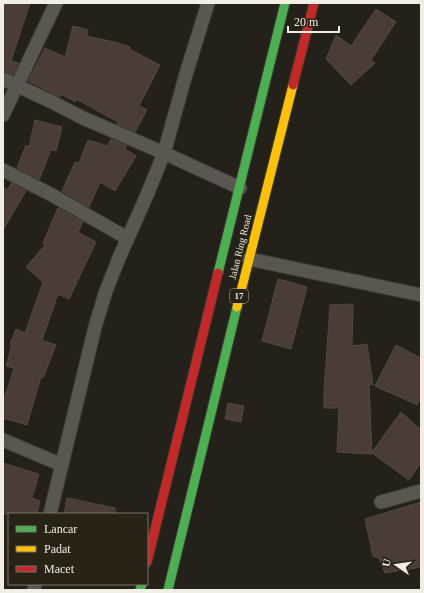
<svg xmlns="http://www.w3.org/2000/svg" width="424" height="593" viewBox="0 0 424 593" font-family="'Times New Roman',serif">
<rect width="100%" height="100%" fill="#23211a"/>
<g fill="#493d35" stroke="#4e4a46">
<polygon points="3,3 30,3 11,61 19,63 13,75 3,71"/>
<polygon points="376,9 396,22 371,60 375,63 351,85 326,59 336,35 351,46"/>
<polygon points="73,26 88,30 87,36 118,43 130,47 129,49 160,65 139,106 147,110 135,132 117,124 118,122 76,99 75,102 61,94 60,97 28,81 45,48 65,57"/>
<polygon points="35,120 62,127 56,151 51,150 39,180 17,168 26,145 29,147"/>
<polygon points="111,139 127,146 125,149 136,156 115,191 100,182 89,207 62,191 75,162 79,163 88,140 108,146"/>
<polygon points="11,183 26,191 3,230 3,187 8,190"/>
<polygon points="58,208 83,222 78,232 96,242 69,299 58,294 42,340 56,345 43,378 41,377 27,425 3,418 3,396 5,396 14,368 6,366 12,345 10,344 16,329 25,333 43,282 26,267 45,245 43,243"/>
<polygon points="278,279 307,287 291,349 262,341"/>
<polygon points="353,304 352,346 367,344 373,385 369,384 372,452 401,412 421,430 421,463 409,480 372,453 372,454 337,452 339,408 324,408 324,392 330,305"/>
<polygon points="396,345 421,358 421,397 417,405 375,386"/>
<polygon points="228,403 244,406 241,422 225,419"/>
<polygon points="3,463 39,474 32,498 40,501 37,514 3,514"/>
<polygon points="67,498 115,508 115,514 64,514"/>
<polygon points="421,502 421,567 385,573 379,558 373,556 365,519"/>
</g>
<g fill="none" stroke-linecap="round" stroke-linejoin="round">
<g stroke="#3d3b36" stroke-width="15">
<g id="street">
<polyline points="3,79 52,102 83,118 164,153 240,188"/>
<polyline points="3,115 56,3"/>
<polyline points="3,170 52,195 127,238"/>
<polyline points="249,259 421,295"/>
<polyline points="3,440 62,465"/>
<polyline points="381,502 421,491"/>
<polyline points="50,514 95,327 106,291 119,258 147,195 164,153 186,74 208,3"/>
<polyline points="34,590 35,584"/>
</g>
</g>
<g stroke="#3d3b36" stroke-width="11">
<g id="fast">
<polyline points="218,273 285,3"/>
<polyline points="140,590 142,584"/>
<polyline points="168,590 237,307"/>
</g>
</g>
<g stroke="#3d3b36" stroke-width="11">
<polyline id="slow" points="237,307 293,85"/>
</g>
<g stroke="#3d3b36" stroke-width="11">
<g id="jam">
<polyline points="293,85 314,3"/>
<polyline points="147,562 218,273"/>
</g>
</g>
<use href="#street" stroke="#595751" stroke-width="13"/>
<use href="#fast" stroke="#4caf50" stroke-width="9"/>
<use href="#slow" stroke="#ffc107" stroke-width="9"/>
<use href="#jam" stroke="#c62828" stroke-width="9"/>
</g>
<g text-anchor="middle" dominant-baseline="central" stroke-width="4" stroke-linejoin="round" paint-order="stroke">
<rect fill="#272316" stroke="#b4b1a7" stroke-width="1" x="230" y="289" width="18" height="14" rx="3"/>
<g font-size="9" font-weight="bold" fill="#f0eee5">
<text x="239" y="296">17</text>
</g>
<g font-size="10" fill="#f0eee5" stroke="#272316">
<text transform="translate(240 247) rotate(-76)">Jalan Ring Road</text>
</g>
</g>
<rect width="424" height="593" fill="none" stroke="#f0eee5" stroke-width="8"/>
<rect x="8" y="513" width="140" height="72" fill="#272316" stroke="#777469"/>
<rect x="16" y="526" width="20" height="6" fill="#4caf50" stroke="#777469"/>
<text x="44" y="533" font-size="12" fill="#f0eee5">Lancar</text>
<rect x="16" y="546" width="20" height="6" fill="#ffc107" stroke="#777469"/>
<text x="44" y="553" font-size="12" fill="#f0eee5">Padat</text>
<rect x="16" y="566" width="20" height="6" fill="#c62828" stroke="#777469"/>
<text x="44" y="573" font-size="12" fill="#f0eee5">Macet</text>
<g transform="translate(396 565) rotate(283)" stroke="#272316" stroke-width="3" paint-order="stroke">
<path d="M0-3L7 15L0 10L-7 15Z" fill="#f0eee5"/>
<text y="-6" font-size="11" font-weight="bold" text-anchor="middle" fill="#f0eee5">U</text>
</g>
<path d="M288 26v6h51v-6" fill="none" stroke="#f0eee5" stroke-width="2"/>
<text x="294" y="26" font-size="12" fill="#f0eee5" stroke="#272316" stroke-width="3" paint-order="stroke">20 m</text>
</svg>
